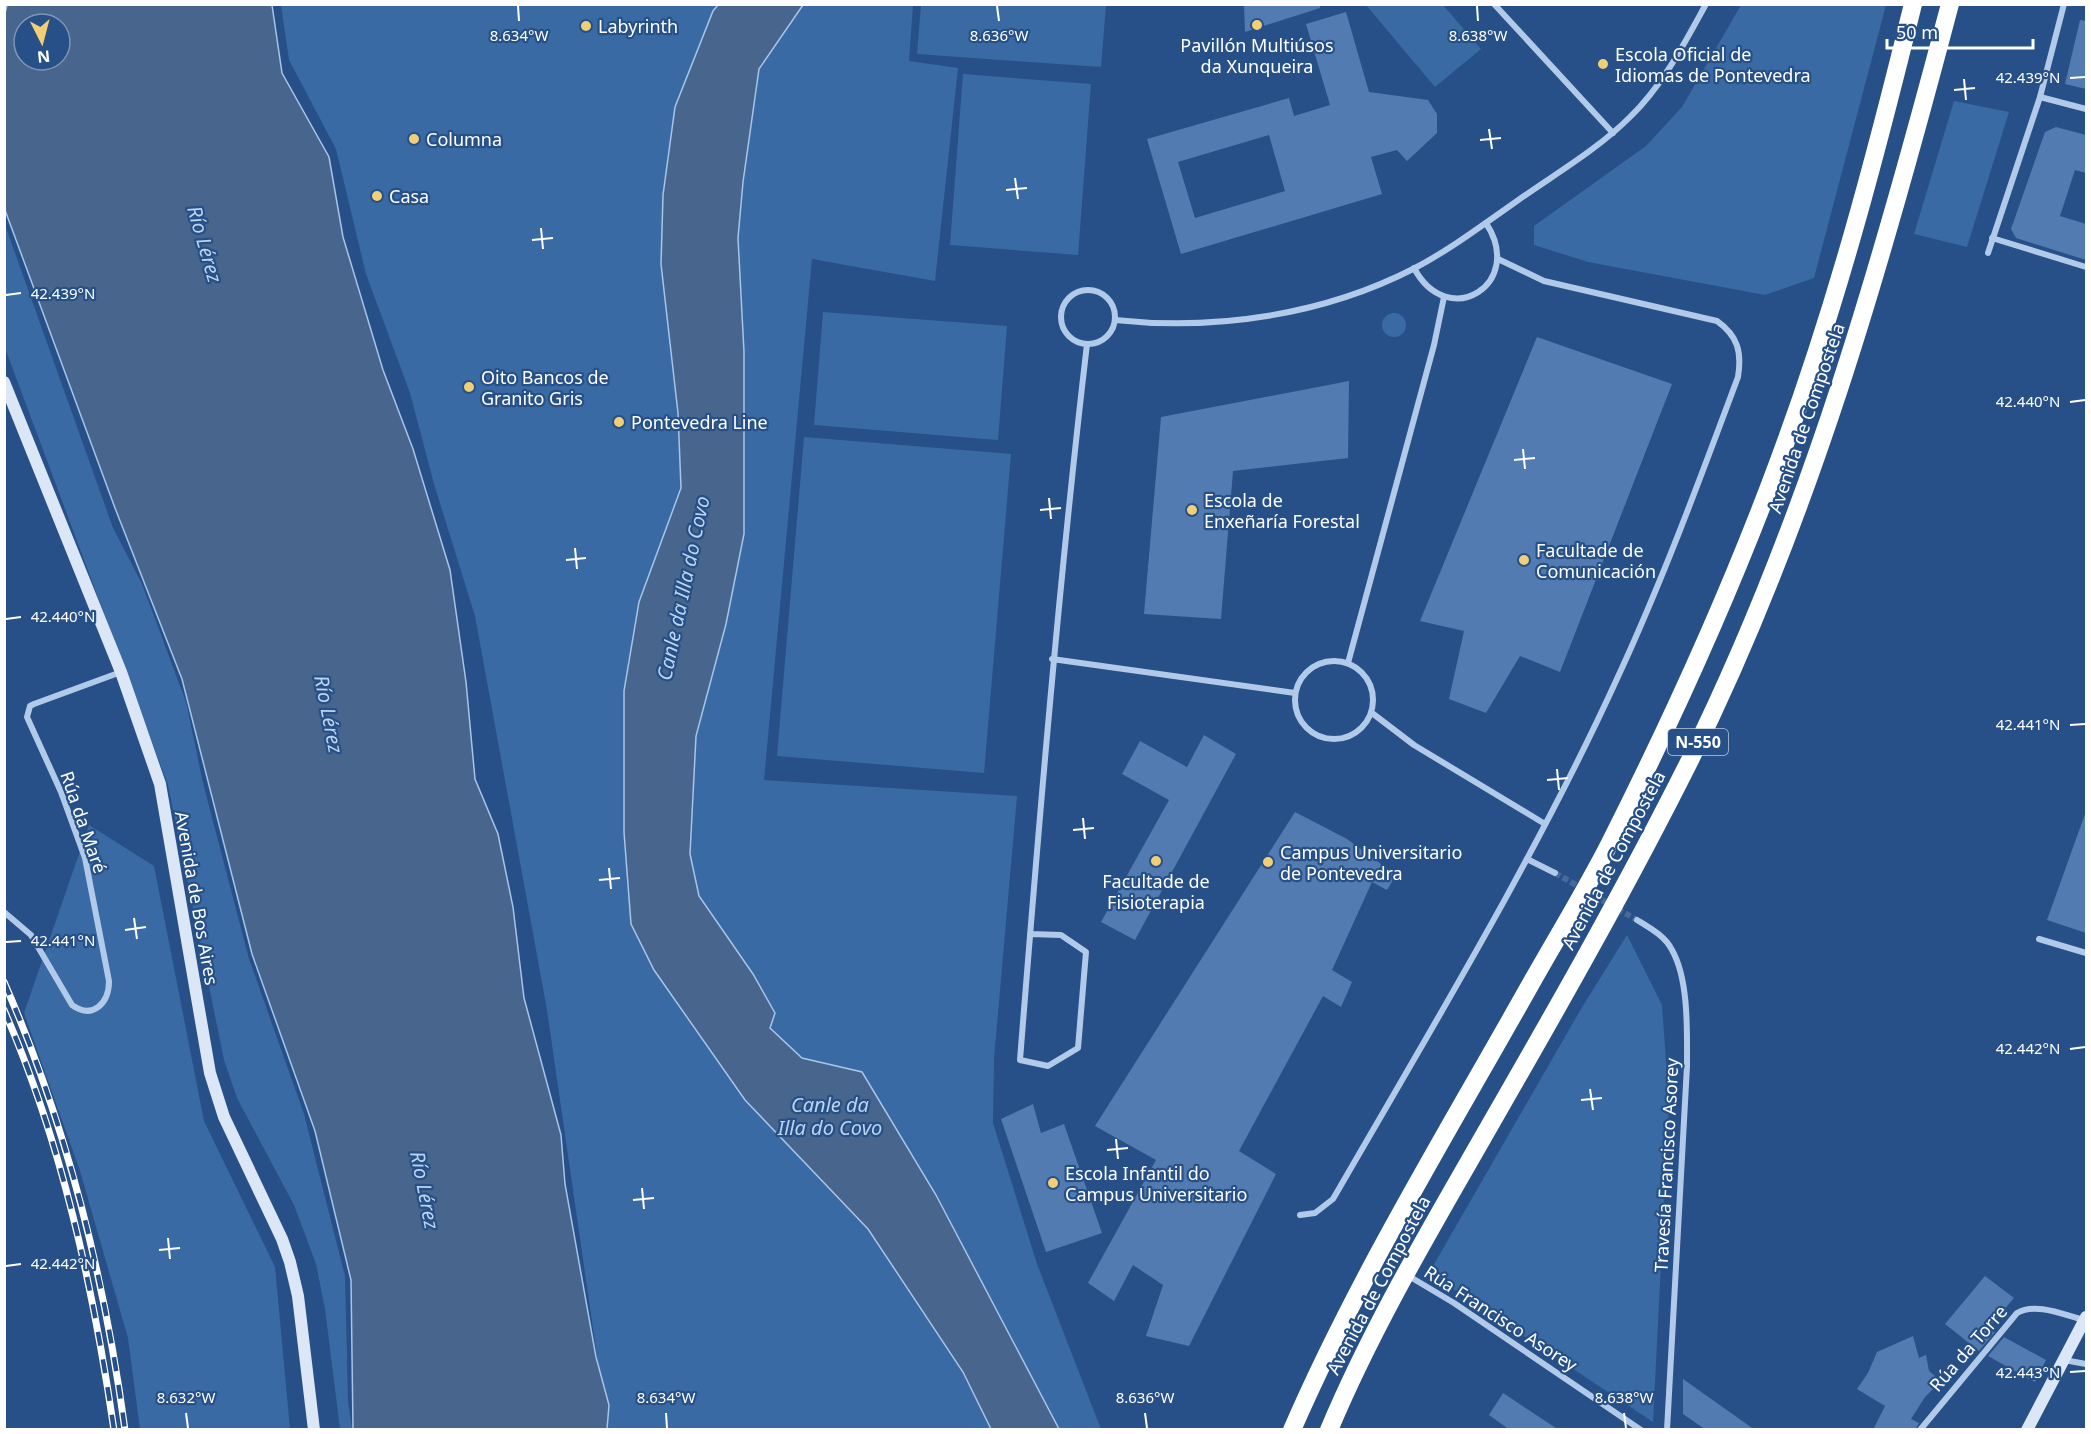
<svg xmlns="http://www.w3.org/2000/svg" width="2091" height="1434" viewBox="0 0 2091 1434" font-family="'Noto Sans',sans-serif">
<rect width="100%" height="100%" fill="#265087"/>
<g fill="#3a6aa4">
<polygon points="281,5 913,5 909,61 958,68 935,281 812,259 764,780 1017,796 994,1059 993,1123 1037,1264 1101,1429 607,1429 609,1405 598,1363 547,1010 475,616 434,484 410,393 366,274 336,149 289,60"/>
<polygon points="921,5 1106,5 1101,67 917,54"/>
<polygon points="1366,5 1443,5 1481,49 1435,87"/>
<polygon points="1741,5 1886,5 1814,278 1765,295 1588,262 1534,245 1534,226 1646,146 1682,107"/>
<polygon points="963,74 1091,84 1078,255 950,245"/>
<polygon points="1954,101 2009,112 1967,247 1914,234"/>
<polygon points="4,222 113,528 142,584 186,702 203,783 249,959 304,1114 345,1276 348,1401 352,1429 340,1429 325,1309 316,1264 294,1205 237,1098 224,1060 168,785 5,348"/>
<polygon points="823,312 1007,326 998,440 814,425"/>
<circle cx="1394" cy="325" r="12"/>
<polygon points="804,437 1011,454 984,773 777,756"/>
<polygon points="89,825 154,866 204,1121 275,1267 290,1429 140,1429 128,1338 80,1171 24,1013"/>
<polygon points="1627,935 1662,1005 1669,1103 1653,1422 1429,1273 1581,1009"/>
</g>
<g fill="#48668d" stroke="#a6c5e9" stroke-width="1.5" fill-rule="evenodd">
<path d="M7,5H272L282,73L329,157L343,237L383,370L413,449L450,570L466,682L475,779L498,834L513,907L524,998L561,1135L565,1184L596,1357L609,1405L607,1429H353L351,1280L315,1131L252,954L182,679L115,508L5,210L4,17ZM24,24H60V60H24Z"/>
<polygon points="718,5 803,5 759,69 743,182 738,238 744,352 744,534 726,624 696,736 690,854 699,896 753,974 775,1013 770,1028 802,1058 862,1072 936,1195 1059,1429 991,1429 963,1372 868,1229 745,1100 654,970 631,924 624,832 624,691 639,602 681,488 678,413 661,264 663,195 675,107 713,11"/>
</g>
<g fill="#527cb1" fill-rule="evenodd">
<polygon points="1244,4 1320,4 1320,8 1245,32"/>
<path d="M1346,12L1369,92L1428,100L1437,114V133L1407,161L1397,150L1371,157L1382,194L1181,254L1147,139L1289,98L1294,116L1330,105L1306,24ZM1269,135L1285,191L1195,218L1178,162Z"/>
<polygon points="2080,20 2086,21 2086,89 2065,84"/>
<polygon points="2056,127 2086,135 2086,173 2075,170 2060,216 2086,224 2086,260 2016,238 2011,229 2045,132"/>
<polygon points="1537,337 1672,384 1560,672 1520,656 1486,713 1449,699 1464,631 1420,621"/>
<polygon points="1349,381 1348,458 1233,471 1221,619 1144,614 1161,417"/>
<polygon points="1204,735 1236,754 1135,940 1101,922 1169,800 1122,774 1140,741 1187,767"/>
<polygon points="1295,812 1347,839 1396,875 1387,890 1372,882 1332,970 1352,982 1341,1007 1323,996 1239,1151 1276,1174 1189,1346 1146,1336 1163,1285 1133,1265 1114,1301 1088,1283 1156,1160 1095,1126"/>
<polygon points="2085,814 2086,814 2086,933 2047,920"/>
<polygon points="1033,1104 1041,1133 1064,1124 1102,1233 1046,1252 1001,1119"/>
<polygon points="1985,1276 2014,1298 1988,1328 1995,1332 1979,1351 1945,1324"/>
<polygon points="1913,1336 1919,1358 1926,1355 1929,1371 1941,1381 1925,1397 1911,1419 1919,1423 1915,1430 1873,1430 1885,1406 1857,1389 1868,1373 1877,1352"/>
<polygon points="2004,1337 2046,1360 2035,1382 1988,1356"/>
<polygon points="1683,1379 1755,1430 1706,1430 1683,1414"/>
<polygon points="1503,1393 1559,1430 1510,1430 1489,1415"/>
</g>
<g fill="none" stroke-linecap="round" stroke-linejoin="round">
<polyline stroke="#476a99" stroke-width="6" stroke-dasharray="6 3" stroke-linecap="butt" points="1555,873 1637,920"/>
<g stroke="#b1cae9" stroke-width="6">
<polyline points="1494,4 1613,133"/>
<polyline points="2040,97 2086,109"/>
<polyline points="1992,238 2086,267"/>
<polyline points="1988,253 2040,97 2064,4"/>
<path d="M1414,268C1448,332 1526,284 1486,223"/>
<circle cx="1088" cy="317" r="27"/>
<path d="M1115,320C1216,331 1324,315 1415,268C1451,249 1484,224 1517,201C1555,174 1597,150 1630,117C1663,85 1684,44 1706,4"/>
<polyline points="1052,659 1295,693"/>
<circle cx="1334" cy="700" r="39"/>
<polyline points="1348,663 1434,345 1444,297"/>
<polyline points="1372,713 1414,745 1545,824"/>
<polyline points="1527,859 1555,873"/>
<path d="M4,912L31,935L72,1005C93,1020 109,1003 109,981L85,858L61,792L27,717L30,706L34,704L121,672"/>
<path d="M1637,920C1650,928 1665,936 1672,950C1689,980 1687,1032 1687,1066L1667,1430"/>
<path d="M1030,934L1061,935L1086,952L1078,1048L1048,1066L1020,1060C1039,821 1059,582 1087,344"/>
<polyline points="2039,939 2086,953"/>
<path d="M1300,1215L1315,1213L1333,1199C1431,1029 1534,860 1616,681C1662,582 1700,479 1738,377C1742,352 1738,336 1717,321L1544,281L1498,259"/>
<polyline points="1407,1275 1454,1303 1641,1430"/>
<polyline points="2064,1360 2086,1364"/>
<path d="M1920,1430L2017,1313C2036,1302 2064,1315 2084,1320"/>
</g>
<g stroke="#dbe7f7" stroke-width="12">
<polyline points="4,382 121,672 160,784 210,1073 224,1117 282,1239 290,1262 298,1296 314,1430"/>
<polyline points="2027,1430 2086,1317"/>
</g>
<g stroke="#fff" stroke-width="18">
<path d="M1292,1430C1359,1276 1447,1133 1529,987C1556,939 1585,892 1610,843C1672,720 1730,593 1778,463C1834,314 1875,159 1913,4"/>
<path d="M1329,1430C1374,1323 1433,1225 1490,1125C1559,1005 1628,884 1690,760C1809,520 1882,262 1950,4"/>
</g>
<g stroke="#fff" stroke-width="7">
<g id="rail">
<path d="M4,982C67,1126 104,1274 125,1430"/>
<path d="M4,1010C62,1143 93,1286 114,1430"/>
</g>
</g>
<use href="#rail" stroke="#265087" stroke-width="4.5" stroke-dasharray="14" stroke-linecap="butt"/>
</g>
<path fill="none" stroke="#fff" stroke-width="2" d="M518,6L519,21M997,6L999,21M1477,6L1478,21M2070,78L2085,77M1964,79L1966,100M1954,90L1975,88M1489,129L1492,149M1480,140L1501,138M1015,178L1018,199M1006,190L1027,188M541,228L543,249M532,240L553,238M6,295L21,293M2070,402L2085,400M1523,449L1525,469M1514,460L1535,458M1049,498L1051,519M1040,510L1061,508M575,548L577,569M566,560L586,558M6,619L21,617M2070,725L2085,724M1557,769L1559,790M1547,780L1568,778M1083,818L1085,839M1073,830L1094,828M609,868L611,889M599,880L620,878M134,918L137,939M125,930L146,927M6,942L21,941M2070,1049L2085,1047M1590,1089L1593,1110M1581,1100L1602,1098M1116,1139L1118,1159M1107,1150L1128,1148M642,1188L644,1209M633,1200L654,1198M168,1238L170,1259M159,1250L180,1248M6,1266L21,1264M2070,1372L2085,1371M186,1413L188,1428M666,1413L667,1428M1145,1413L1147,1428M1624,1413L1626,1428"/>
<g fill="#f2ce76" stroke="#265087" stroke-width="2">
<circle cx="1257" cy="25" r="6"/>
<circle cx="586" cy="26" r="6"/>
<circle cx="1603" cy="64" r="6"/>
<circle cx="414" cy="139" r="6"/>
<circle cx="377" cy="196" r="6"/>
<circle cx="469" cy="387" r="6"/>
<circle cx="619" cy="422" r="6"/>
<circle cx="1192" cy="510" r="6"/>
<circle cx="1524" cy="560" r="6"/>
<circle cx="1156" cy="861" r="6"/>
<circle cx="1268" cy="862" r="6"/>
<circle cx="1053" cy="1183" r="6"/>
</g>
<g text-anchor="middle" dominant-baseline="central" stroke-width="4.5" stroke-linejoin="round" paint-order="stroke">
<rect fill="#265087" stroke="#becadb" stroke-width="1.5" x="1668" y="729" width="60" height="26" rx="4.5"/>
<g font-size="16" font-weight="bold" fill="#fff">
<text x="1698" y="742">N-550</text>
</g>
<g font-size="18" fill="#fff" stroke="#265087" text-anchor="start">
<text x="598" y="26">Labyrinth</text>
<text x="1257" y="45" text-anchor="middle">Pavillón Multiúsos<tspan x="1257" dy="21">da Xunqueira</tspan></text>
<text x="1615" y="54">Escola Oficial de<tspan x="1615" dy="21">Idiomas de Pontevedra</tspan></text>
<text x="426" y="139">Columna</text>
<text x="389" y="196">Casa</text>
<text x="481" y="377">Oito Bancos de<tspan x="481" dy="21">Granito Gris</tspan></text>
<text x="631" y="422">Pontevedra Line</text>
<text x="1204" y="500">Escola de<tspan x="1204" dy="21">Enxeñaría Forestal</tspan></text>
<text x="1536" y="550">Facultade de<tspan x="1536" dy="21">Comunicación</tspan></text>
<text x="1280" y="852">Campus Universitario<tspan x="1280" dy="21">de Pontevedra</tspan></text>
<text x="1156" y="881" text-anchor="middle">Facultade de<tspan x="1156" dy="21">Fisioterapia</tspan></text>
<text x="1065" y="1173">Escola Infantil do<tspan x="1065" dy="21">Campus Universitario</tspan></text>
</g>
<g font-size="18" fill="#fff" stroke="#265087">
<text transform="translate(1806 418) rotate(-71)">Avenida de Compostela</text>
<text transform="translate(84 822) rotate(71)">Rúa da Maré</text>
<text transform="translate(1613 860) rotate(-62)">Avenida de Compostela</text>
<text transform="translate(197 898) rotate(80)">Avenida de Bos Aires</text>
<text transform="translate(1666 1165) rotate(-87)">Travesía Francisco Asorey</text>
<text transform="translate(1378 1285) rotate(-62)">Avenida de Compostela</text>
<text transform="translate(1501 1318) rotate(33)">Rúa Francisco Asorey</text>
<text transform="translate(1968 1348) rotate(-49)">Rúa da Torre</text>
</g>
<g font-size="20" font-style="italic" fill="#bdd4f0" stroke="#265087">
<text transform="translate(205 244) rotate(74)">Río Lérez</text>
<text transform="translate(683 588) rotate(-78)">Canle da Illa do Covo</text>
<text transform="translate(329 714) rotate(79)">Río Lérez</text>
<text x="830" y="1104">Canle da<tspan x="830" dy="23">Illa do Covo</tspan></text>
<text transform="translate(425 1190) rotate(79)">Río Lérez</text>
</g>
</g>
<g font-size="15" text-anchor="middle" fill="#fff" stroke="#265087" stroke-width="4.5" stroke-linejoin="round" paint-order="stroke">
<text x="519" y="41">8.634°W</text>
<text x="999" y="41">8.636°W</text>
<text x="1478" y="41">8.638°W</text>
<text x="2028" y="83">42.439°N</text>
<text x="63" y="299">42.439°N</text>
<text x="2028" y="407">42.440°N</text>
<text x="63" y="622">42.440°N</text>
<text x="2028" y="730">42.441°N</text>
<text x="63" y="946">42.441°N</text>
<text x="2028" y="1054">42.442°N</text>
<text x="63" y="1269">42.442°N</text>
<text x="2028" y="1378">42.443°N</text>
<text x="186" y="1403">8.632°W</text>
<text x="666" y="1403">8.634°W</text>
<text x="1145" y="1403">8.636°W</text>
<text x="1624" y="1403">8.638°W</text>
</g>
<rect width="2091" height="1434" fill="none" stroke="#ffffff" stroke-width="12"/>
<g transform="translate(42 42) rotate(174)"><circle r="28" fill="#265087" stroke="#7d96b7" stroke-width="1.5"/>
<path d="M0-4.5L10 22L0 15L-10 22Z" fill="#f2ce76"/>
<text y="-9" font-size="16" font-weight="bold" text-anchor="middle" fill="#ffffff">N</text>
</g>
<path d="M1887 39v9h146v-9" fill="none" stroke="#ffffff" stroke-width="3"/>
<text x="1896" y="39" font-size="18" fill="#ffffff" stroke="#265087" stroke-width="4.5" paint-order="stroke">50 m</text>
</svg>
